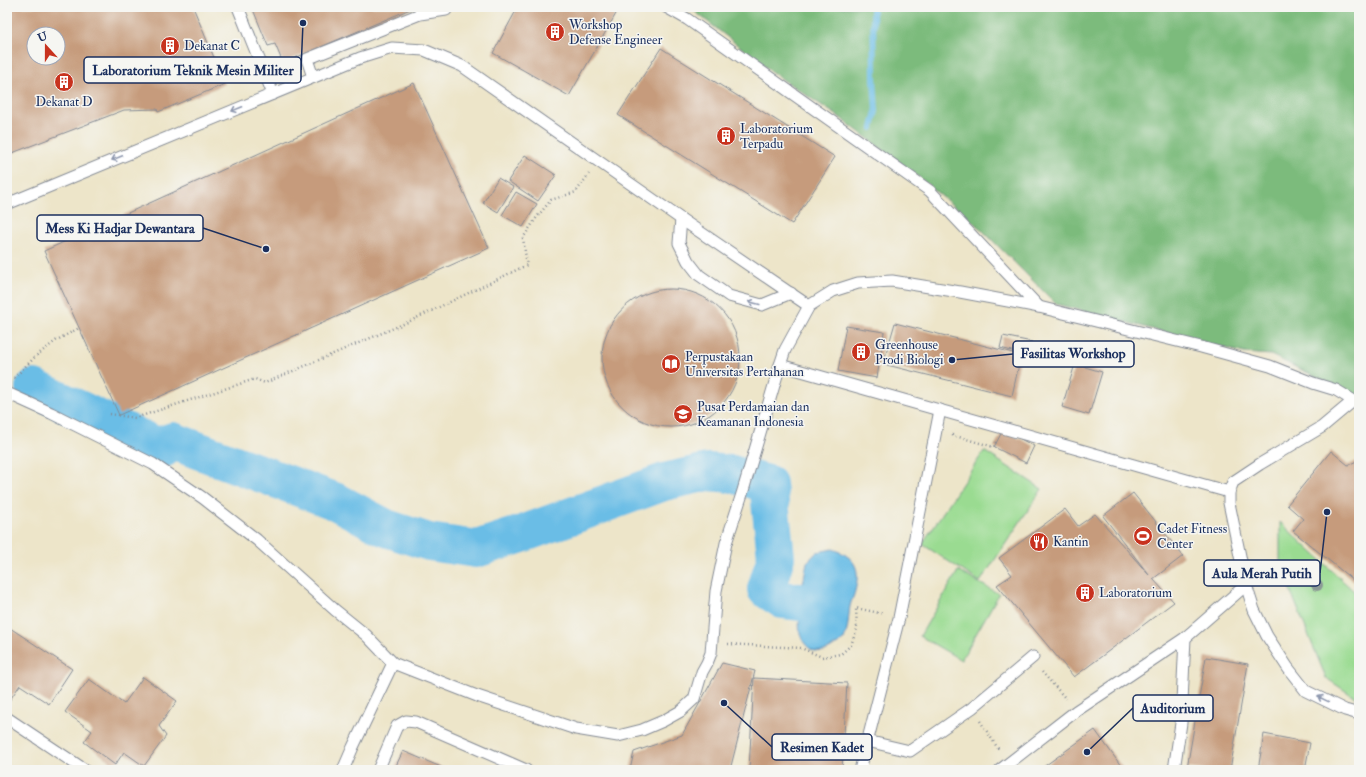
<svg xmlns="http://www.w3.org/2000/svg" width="1366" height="777" viewBox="0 0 1366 777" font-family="'IM FELL Double Pica',serif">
<rect width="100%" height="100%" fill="#f6f6f2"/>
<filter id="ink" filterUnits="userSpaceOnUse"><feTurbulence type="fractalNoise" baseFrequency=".025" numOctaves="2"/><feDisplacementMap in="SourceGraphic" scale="8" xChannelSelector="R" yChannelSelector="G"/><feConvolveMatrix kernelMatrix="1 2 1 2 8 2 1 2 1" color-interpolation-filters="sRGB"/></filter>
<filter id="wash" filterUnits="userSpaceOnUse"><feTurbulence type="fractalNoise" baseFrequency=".012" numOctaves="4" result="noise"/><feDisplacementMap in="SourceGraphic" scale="16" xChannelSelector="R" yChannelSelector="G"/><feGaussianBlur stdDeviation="0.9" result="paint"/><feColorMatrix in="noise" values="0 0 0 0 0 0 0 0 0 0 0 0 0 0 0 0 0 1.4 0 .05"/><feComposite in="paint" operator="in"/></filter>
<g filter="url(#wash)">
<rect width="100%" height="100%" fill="#ede5c9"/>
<g fill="#9adb91" stroke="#5a8578">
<polygon points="984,451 1042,489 980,582 922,544"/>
<polygon points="1280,522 1359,596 1359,700 1326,678 1280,565"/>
<polygon points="958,571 999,594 961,660 920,636"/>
</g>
<polygon fill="#7bbb7b" stroke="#4b756c" points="689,7 1359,7 1359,401 1339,388 1271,355 1244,353 1056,304 981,229 915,174 838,116 776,75"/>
<path fill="#6abde6" stroke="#4276a2" d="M833,549C855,557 861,568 855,591C854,596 851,601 850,606C848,617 849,628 844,639C842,642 838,644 834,646C822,655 809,653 802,639C797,629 801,619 798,609L807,562L817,552Z"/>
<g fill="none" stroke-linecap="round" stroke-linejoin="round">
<polyline stroke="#6abde6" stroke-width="6" points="872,128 876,111 874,79 873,7"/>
<polyline stroke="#6abde6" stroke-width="38" points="34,388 163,449 167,443 173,441 337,502 386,528 429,542 476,549 522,534 664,482 708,472 732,474 768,484 776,557 766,589 783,600 800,602"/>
</g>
<g id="blocks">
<g fill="#c69b7c" fill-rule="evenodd">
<path d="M7,7H193L225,84L158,112L157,109L124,110L7,155ZM34,34H58V58H34Z"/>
<polygon points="252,7 415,7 283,63 275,44 268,46"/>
<polygon points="518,7 608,7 617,12 569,96 493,53"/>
<polygon points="661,48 835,157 792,224 618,115"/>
<polygon points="414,83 489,248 119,415 44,251"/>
<polygon points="525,155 556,175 538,201 508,181"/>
<polygon points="498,178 513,187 498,212 483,203"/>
<polygon points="516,192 537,204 523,227 502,215"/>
<circle cx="671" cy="358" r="69"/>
<polygon points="895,323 1021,355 1012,396 883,364"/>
<polygon points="846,326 884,332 877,378 838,371"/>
<polygon points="1003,336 1032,342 1029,355 1000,348"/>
<polygon points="1075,364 1102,372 1089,415 1062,407"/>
<polygon points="1003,430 1034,446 1026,463 994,447"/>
<polygon points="1331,451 1348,465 1359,460 1359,585 1293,531 1303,519 1287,505"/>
<polygon points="1133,493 1183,556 1153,579 1174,602 1074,677 997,585 1012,575 999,558 1065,509 1078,526 1095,514 1149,575 1103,516"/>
<polygon points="7,626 72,669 49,704 20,685 9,701 7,699 8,675 7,675"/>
<polygon points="1206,657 1248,664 1230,770 1202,770 1187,768"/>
<polygon points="722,663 755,671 730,770 630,770 634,752 682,735"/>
<polygon points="143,677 177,701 159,726 166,736 144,766 124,752 115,765 84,742 92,731 65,712 89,679 124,704"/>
<polygon points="754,678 847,683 842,770 749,770"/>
<polygon points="1095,730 1124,770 1039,770"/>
<polygon points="1264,734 1310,743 1305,770 1258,770"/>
<polygon points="403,751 448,770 394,770"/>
</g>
</g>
</g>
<g filter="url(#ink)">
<use href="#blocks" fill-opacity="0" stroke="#848a94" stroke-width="1"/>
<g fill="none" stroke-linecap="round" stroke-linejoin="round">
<g stroke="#848a94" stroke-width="13">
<g id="lane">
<polyline points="238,7 273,94"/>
<polyline points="666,7 687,19 930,191 1039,307"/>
<polyline points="313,77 307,59 420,14 446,10 447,7"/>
<polyline points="7,204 360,58 392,48 424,50 462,66 681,219 809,306"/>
<polyline points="681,219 679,243 688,261 699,275 729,296 762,305 791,293"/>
<polyline points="780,365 1229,492"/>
<polyline points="7,393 51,413 153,464 203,498 257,540 335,610 366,635 393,663 477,696 576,729 618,736 642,730 663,721 681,711 694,699 702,672 707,663 711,653 716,591 726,543 742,494 780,365 785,350 809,306 833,291 858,283 892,281 960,292 1039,307 1201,347 1270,366 1313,383 1336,390 1359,404"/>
<polyline points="1353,401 1322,427 1260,464 1233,482 1229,492 1229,503 1246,585 1254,610 1267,636 1288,668 1306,691 1345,710 1359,714"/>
<polyline points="7,718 85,770"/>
<polyline points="867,741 910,751 972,708 1033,657"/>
<polyline points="343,770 353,747 393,663"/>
<polyline points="378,770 397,726 406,721 416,722 526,770"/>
<polyline points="860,770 899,618 940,410"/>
<polyline points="1000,770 1076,711 1185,638 1246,585"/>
<polyline points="1174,770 1181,723 1185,638"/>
</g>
</g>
<g stroke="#848a94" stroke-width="2.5" stroke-dasharray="1 3" stroke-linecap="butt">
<polyline points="14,378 36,356 57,340 79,328"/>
<polyline points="110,414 135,418 255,379 265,383 408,322 527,265 523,238 537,217 551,200 576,192 589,174"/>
<polyline points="952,435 994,447 996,442"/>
<polyline points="728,644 801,648 822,657 841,654 851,645 857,629 856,608 884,614"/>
<polyline points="1042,672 1066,699"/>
<polyline points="980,721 999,750"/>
</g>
<use href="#lane" stroke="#fff" stroke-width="11"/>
</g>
<circle fill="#8b9995" cx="1317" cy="585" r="6"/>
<defs><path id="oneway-shaft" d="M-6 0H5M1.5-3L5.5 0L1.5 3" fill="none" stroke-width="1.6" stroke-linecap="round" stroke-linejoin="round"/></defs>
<g stroke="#8d97ae">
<use href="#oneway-shaft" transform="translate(237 109) rotate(158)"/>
<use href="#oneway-shaft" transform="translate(117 158) rotate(158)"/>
<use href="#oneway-shaft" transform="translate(754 303) rotate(-165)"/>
<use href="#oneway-shaft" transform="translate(1323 699) rotate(-154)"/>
</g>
</g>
<defs>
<g id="building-disc" transform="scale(1)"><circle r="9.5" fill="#c8321e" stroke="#f6f6f2"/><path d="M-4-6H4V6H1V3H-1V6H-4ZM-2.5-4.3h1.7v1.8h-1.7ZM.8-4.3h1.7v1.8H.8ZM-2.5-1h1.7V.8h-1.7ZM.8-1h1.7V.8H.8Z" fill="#fff"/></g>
<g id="library-disc" transform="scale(1)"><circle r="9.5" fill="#c8321e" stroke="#f6f6f2"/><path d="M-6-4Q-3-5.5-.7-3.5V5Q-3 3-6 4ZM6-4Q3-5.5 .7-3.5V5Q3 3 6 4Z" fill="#fff"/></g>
<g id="university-disc" transform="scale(1)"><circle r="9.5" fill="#c8321e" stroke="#f6f6f2"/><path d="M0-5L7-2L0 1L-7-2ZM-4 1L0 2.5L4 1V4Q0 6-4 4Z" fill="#fff"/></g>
<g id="stadium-disc" transform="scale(1)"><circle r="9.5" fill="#c8321e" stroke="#f6f6f2"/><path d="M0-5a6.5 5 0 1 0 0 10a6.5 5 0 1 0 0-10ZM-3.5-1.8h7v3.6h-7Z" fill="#fff"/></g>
<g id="restaurant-disc" transform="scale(1)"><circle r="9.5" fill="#c8321e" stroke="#f6f6f2"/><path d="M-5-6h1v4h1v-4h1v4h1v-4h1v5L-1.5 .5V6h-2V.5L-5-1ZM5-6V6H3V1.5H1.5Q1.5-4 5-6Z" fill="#fff"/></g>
</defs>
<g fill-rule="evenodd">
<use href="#building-disc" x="555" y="32"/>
<use href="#building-disc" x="170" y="46"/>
<use href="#building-disc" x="64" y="82"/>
<use href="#building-disc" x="726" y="136"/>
<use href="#building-disc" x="861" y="352"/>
<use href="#library-disc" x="671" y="364"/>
<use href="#university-disc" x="683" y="414"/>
<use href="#stadium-disc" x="1143" y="536"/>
<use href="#restaurant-disc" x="1039" y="542"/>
<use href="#building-disc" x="1085" y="593"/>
</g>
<g text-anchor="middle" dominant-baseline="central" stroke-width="3" stroke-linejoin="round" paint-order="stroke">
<g font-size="13" fill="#1b2f5e" stroke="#f6f6f2" text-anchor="start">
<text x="569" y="25">Workshop<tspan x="569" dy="15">Defense Engineer</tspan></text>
<text x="184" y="46">Dekanat C</text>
<text x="64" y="102" text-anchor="middle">Dekanat D</text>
<text x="740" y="129">Laboratorium<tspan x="740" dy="15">Terpadu</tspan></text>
<text x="875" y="345">Greenhouse<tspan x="875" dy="15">Prodi Biologi</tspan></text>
<text x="685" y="357">Perpustakaan<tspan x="685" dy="15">Universitas Pertahanan</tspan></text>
<text x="697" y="407">Pusat Perdamaian dan<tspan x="697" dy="15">Keamanan Indonesia</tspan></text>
<text x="1157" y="529">Cadet Fitness<tspan x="1157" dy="15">Center</tspan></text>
<text x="1053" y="542">Kantin</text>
<text x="1099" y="593">Laboratorium</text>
</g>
</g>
<path fill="none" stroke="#1b2f5e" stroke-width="1.5" d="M303 23L301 70M266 249L203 228M952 360L1013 354M1327 512L1320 573M1087 752L1133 708M724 703L772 747"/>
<g fill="#1b2f5e" stroke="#f6f6f2" stroke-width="1.5">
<circle cx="303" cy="23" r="4"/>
<circle cx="266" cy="249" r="4"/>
<circle cx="952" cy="360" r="4"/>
<circle cx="1327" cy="512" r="4"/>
<circle cx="1087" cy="752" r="4"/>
<circle cx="724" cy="703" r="4"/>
</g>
<g fill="#f6f6f2" stroke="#1b2f5e" stroke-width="1.5">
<rect x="84" y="57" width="217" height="26" rx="4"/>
<rect x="37" y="215" width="166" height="26" rx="4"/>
<rect x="1013" y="341" width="121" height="26" rx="4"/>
<rect x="1204" y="560" width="116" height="26" rx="4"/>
<rect x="1133" y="695" width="80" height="26" rx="4"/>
<rect x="772" y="734" width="100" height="26" rx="4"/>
</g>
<g font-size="14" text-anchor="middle" font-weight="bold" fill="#1b2f5e">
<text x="193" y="75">Laboratorium Teknik Mesin Militer</text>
<text x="120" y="233">Mess Ki Hadjar Dewantara</text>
<text x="1073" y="358">Fasilitas Workshop</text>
<text x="1262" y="578">Aula Merah Putih</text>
<text x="1173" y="713">Auditorium</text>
<text x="822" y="752">Resimen Kadet</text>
</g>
<rect width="1366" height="777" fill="none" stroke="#f6f6f2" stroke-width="24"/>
<g transform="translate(46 46) rotate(339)"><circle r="19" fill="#f6f6f2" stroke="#9ea6b7"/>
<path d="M0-3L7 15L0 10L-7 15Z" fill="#c8321e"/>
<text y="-6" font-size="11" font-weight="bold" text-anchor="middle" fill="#1b2f5e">U</text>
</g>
</svg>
